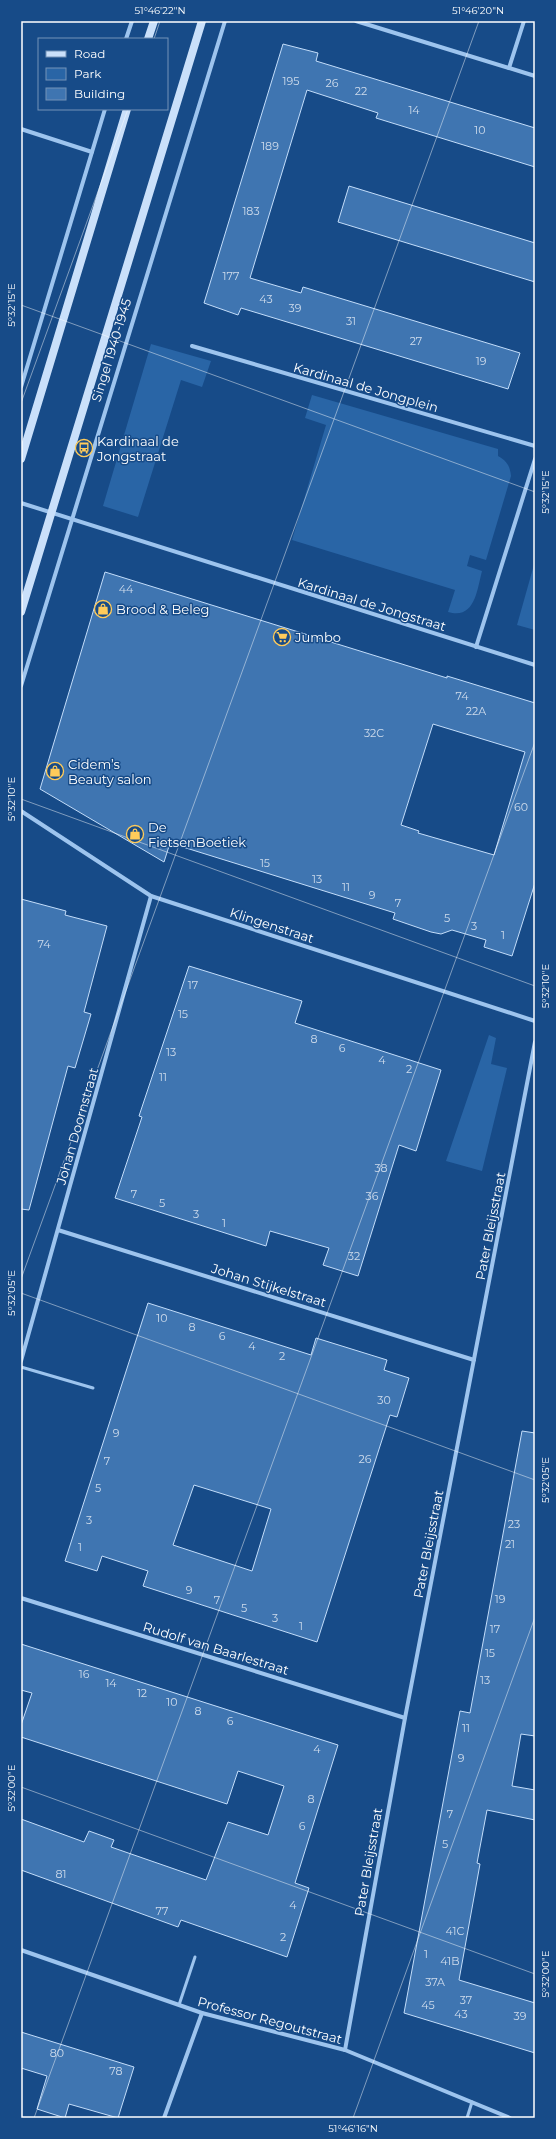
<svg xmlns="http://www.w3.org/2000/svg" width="556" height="2139" viewBox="0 0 556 2139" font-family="Montserrat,sans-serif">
<rect width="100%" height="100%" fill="#174b88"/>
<g fill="#2965a6">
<polygon points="151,344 211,361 202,387 181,380 138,517 103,506"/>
<path d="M312,395L498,449V456C507,461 510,466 511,476L486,560L470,555L467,566L482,571C477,590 475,620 448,612L455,590L292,540L326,425L305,418Z"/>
<polygon points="535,561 535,630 517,625"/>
<polygon points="489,1035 496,1038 491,1064 507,1068 482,1171 446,1161"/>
</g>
<g fill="#3f75b1" stroke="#c3ddfa" fill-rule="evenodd">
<polygon points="283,44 318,53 316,61 535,128 535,167 376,118 378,113 307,90 250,278 301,293 303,287 520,353 508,389 241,308 238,315 204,303"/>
<polygon points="349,186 535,243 535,282 338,222"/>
<path d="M105,572L447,678V676L535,703V883L512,956L484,947L486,940L452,930L441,934L431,932L393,919L395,913L170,843L164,862L40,789ZM433,724L525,752L494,855L418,833L419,831L401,825Z"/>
<polygon points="21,899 66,911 65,915 107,926 84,1012 91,1014 75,1068 68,1066 29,1210 21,1209"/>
<polygon points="189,966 302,1001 295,1023 441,1070 416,1151 399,1145 358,1276 323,1265 329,1248 270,1231 266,1246 115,1198 142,1117 139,1116"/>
<path d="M148,1303L311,1355L316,1338L387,1360L384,1370L409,1378L397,1417L390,1415L317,1642L143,1586L148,1571L102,1556L97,1571L65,1561ZM194,1485L271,1509L252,1571L173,1545Z"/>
<polygon points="522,1431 535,1433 535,1736 521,1734 512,1786 535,1790 535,1820 487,1810 477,1863 480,1864 459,1980 535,2003 535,2053 404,2013 460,1711 470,1713"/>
<polygon points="21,1644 338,1745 295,1883 309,1888 287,1957 181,1920 178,1927 21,1870 21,1819 84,1842 89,1831 114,1840 111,1847 206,1880 228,1822 268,1835 284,1786 238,1771 227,1804 21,1737 21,1725 32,1693 21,1690"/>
<polygon points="21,2032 134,2067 118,2118 69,2104 65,2118 37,2109 47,2076 21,2068"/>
</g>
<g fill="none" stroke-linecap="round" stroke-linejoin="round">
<g stroke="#9dc4ee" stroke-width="3">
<polyline points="21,1367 93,1388"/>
<polyline points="179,2005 195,1957"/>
<polyline points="467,2118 472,2102"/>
</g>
<g stroke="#9dc4ee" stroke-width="4">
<polyline points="356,21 535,76"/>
<polyline points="126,39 132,21"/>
<polyline points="509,68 524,21"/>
<polyline points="21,129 92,152"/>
<polyline points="192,346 535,446"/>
<polyline points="21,387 105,109"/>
<polyline points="21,503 535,665"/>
<polyline points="476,647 535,459"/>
<polyline points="21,686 225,21"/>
<polyline points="21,811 151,896 535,1021"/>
<polyline points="58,1230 474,1360"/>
<polyline points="21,1361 151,896"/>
<polyline points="21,1598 405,1718"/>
<polyline points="21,1950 202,2013 345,2050 510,2118"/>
<polyline points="345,2050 405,1718 535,1042"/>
<polyline points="164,2118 202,2013"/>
</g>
<g stroke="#cae0fa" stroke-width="8">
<polyline points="148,39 154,21"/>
<polyline points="21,459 127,109"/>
<polyline points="21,612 202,21"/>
</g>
</g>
<path fill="none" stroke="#fff" stroke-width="1" stroke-opacity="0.45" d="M154,39L160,21M21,305L535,492M21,403L128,109M21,799L535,986M21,1279L479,21M21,1293L535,1480M21,1787L535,1974M34,2118L535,742M353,2118L535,1617"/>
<defs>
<g id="bus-ring" transform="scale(0.9)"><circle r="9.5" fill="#174b88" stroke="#ffcb5a" stroke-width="1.5"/><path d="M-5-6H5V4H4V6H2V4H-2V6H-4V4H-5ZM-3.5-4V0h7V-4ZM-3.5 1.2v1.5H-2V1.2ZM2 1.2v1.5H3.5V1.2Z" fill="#ffcb5a"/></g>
<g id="shop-ring" transform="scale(0.9)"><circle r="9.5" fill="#174b88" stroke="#ffcb5a" stroke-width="1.5"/><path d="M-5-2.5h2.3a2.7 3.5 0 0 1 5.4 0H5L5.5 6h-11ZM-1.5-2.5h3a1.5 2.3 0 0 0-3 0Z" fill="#ffcb5a"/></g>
<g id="supermarket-ring" transform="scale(0.9)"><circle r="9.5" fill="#174b88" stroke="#ffcb5a" stroke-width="1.5"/><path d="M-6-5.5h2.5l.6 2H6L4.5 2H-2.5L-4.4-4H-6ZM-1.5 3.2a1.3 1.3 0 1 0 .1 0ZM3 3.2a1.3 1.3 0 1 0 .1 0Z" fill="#ffcb5a"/></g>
</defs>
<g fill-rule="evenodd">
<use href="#bus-ring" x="84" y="448"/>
<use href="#shop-ring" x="103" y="609"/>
<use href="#supermarket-ring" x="282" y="637"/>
<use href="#shop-ring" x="55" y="771"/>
<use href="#shop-ring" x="135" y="834"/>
</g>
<g text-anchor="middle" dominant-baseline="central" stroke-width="3" stroke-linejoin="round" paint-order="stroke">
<g font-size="11" fill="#cfdcec">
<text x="291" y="81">195</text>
<text x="332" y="83">26</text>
<text x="361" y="91">22</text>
<text x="414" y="110">14</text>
<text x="480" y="130">10</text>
<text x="270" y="146">189</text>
<text x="251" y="211">183</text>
<text x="231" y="276">177</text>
<text x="266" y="299">43</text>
<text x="295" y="308">39</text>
<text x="351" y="321">31</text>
<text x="416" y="341">27</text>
<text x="481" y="361">19</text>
<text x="126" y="589">44</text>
<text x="462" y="696">74</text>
<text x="476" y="711">22A</text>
<text x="374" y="733">32C</text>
<text x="521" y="807">60</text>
<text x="265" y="863">15</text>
<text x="317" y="879">13</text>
<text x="346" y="887">11</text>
<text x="372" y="895">9</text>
<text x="398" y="903">7</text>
<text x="447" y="918">5</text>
<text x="474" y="926">3</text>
<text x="503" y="935">1</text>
<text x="44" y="944">74</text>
<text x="193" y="985">17</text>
<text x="183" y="1014">15</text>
<text x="314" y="1039">8</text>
<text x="342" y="1048">6</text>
<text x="171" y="1052">13</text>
<text x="382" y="1060">4</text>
<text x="409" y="1069">2</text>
<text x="163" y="1077">11</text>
<text x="381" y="1168">38</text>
<text x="134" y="1194">7</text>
<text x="372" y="1196">36</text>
<text x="162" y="1203">5</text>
<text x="196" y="1214">3</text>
<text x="224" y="1223">1</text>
<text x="354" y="1256">32</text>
<text x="162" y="1318">10</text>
<text x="192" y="1327">8</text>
<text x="222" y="1336">6</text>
<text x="252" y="1346">4</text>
<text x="282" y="1356">2</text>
<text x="384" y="1400">30</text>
<text x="116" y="1433">9</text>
<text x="365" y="1459">26</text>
<text x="107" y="1461">7</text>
<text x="98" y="1488">5</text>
<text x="89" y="1520">3</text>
<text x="514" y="1524">23</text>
<text x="510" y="1544">21</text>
<text x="80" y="1547">1</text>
<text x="189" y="1590">9</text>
<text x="500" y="1599">19</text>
<text x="217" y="1600">7</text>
<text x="244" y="1608">5</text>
<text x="275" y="1618">3</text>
<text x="301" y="1626">1</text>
<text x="495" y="1629">17</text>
<text x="490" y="1653">15</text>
<text x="84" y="1674">16</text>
<text x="485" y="1680">13</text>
<text x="111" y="1683">14</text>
<text x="142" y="1693">12</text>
<text x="172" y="1702">10</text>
<text x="198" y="1711">8</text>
<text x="230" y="1721">6</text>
<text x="466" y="1728">11</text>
<text x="317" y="1749">4</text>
<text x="461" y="1758">9</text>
<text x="311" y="1799">8</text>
<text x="450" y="1814">7</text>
<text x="302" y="1826">6</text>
<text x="445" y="1844">5</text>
<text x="61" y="1874">81</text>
<text x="293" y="1905">4</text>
<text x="162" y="1911">77</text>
<text x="455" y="1931">41C</text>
<text x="283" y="1937">2</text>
<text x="426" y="1954">1</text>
<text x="450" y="1961">41B</text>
<text x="435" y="1982">37A</text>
<text x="466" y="2000">37</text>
<text x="428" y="2005">45</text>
<text x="461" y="2014">43</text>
<text x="520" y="2016">39</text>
<text x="57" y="2053">80</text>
<text x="116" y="2071">78</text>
</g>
<g font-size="13" fill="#fff" stroke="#174b88">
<text transform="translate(111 350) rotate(-73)">Singel 1940-1945</text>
<text transform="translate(366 387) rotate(16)">Kardinaal de Jongplein</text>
<text transform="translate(372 604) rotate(17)">Kardinaal de Jongstraat</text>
<text transform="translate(272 925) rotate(18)">Klingenstraat</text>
<text transform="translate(77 1126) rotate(-74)">Johan Doornstraat</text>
<text transform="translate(490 1226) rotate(-79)">Pater Bleijsstraat</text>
<text transform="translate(269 1285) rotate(17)">Johan Stijkelstraat</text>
<text transform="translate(428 1544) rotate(-79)">Pater Bleijsstraat</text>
<text transform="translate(216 1648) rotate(17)">Rudolf van Baarlestraat</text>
<text transform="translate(368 1862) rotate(-80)">Pater Bleijsstraat</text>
<text transform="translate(270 2020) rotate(15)">Professor Regoutstraat</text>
</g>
<g font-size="13" fill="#fff" stroke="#174b88" text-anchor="start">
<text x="97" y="441">Kardinaal de<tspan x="97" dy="15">Jongstraat</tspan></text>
<text x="116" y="609">Brood &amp; Beleg</text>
<text x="295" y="637">Jumbo</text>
<text x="68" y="764">Cidem’s<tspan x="68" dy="15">Beauty salon</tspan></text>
<text x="148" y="827">De<tspan x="148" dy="15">FietsenBoetiek</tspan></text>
</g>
</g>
<rect width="556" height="2139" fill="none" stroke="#174b88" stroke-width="44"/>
<rect x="38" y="38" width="130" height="72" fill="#174b88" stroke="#7493b8"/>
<rect x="46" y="51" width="20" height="6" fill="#cae0fa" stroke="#7493b8"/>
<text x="74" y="58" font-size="12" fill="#ffffff">Road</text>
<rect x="46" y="68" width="20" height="12" fill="#2965a6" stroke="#7493b8"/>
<text x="74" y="78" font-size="12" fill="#ffffff">Park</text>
<rect x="46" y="88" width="20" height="12" fill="#3f75b1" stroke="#7493b8"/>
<text x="74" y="98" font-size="12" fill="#ffffff">Building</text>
<rect x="22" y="22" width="512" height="2095" fill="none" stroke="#fff" stroke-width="1.5"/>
<g font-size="10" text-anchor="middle" fill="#fff">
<text x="160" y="14">51°46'22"N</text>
<text x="478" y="14">51°46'20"N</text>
<text transform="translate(11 305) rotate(-90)" y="4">5°32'15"E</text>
<text transform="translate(545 492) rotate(-90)" y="4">5°32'15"E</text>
<text transform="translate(11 799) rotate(-90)" y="4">5°32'10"E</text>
<text transform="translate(545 986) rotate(-90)" y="4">5°32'10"E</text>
<text transform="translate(11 1293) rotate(-90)" y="4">5°32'05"E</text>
<text transform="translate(545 1480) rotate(-90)" y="4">5°32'05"E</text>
<text transform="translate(11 1788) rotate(-90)" y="4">5°32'00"E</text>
<text transform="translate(545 1974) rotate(-90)" y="4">5°32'00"E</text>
<text x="353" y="2132">51°46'16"N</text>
</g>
</svg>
